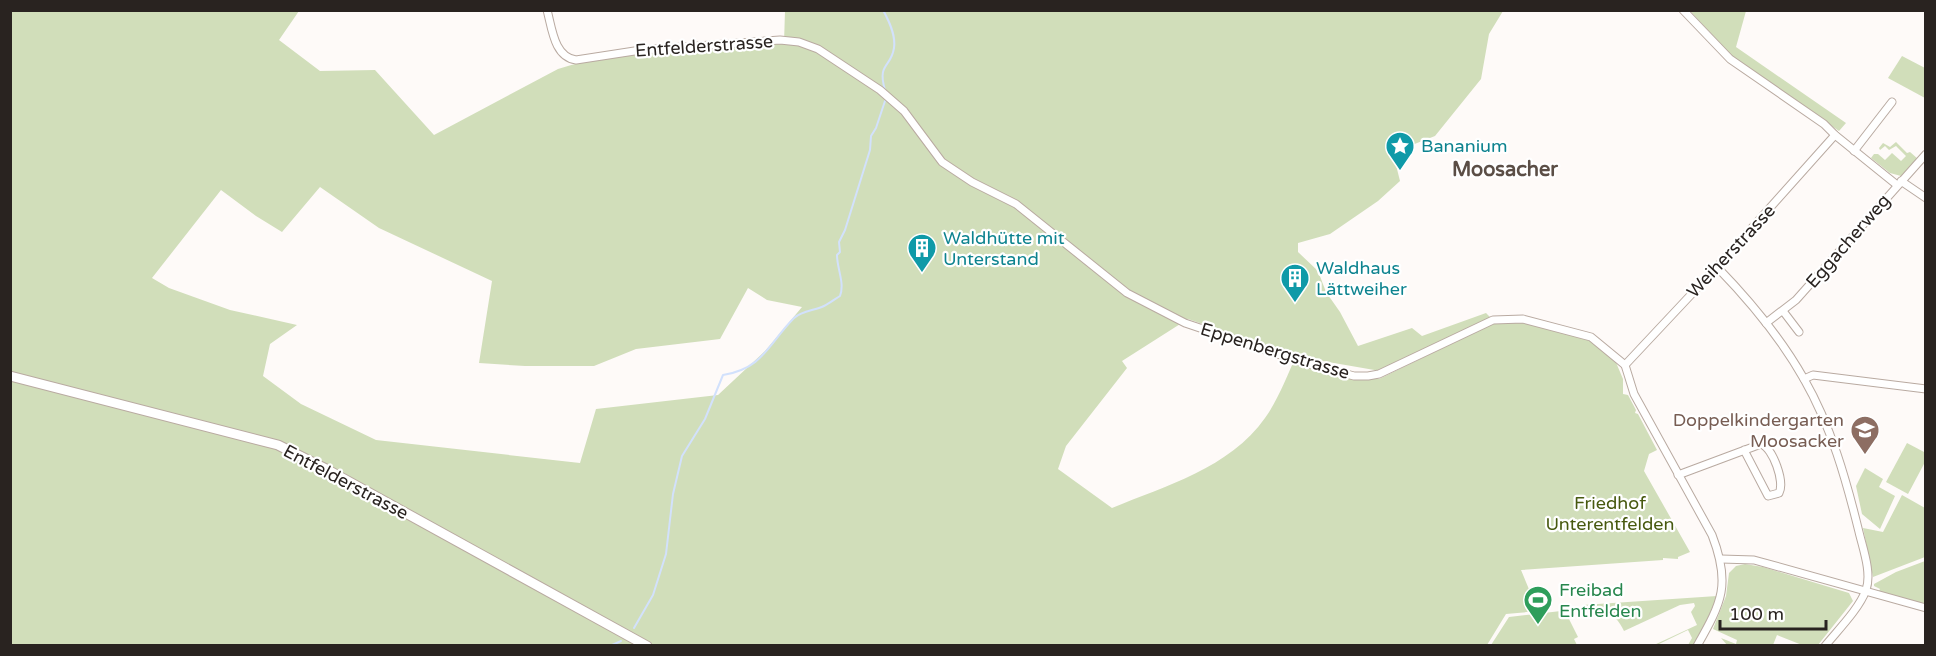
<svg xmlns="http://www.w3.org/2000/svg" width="1936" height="656" viewBox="0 0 1936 656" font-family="'Varela Round',sans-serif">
<rect width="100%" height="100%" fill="#fefaf8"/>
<g fill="#d1deba" fill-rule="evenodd">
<polygon points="1689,10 1746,11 1736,47 1846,123 1839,131 1735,59"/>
<path d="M10,11H299L279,40L320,71L375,70L434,135L558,69C626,46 712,51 784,43L785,11H1503L1489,34L1481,79L1435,136L1412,145L1396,165L1400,181L1378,201L1330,234L1298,243V252L1318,271L1326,292L1340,312L1358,346L1412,328L1422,336L1486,313L1493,320L1386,372L1305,358L1379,379L1502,319H1523L1591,337L1612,353L1623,379V394L1628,395L1636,410L1635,413L1638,414L1657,450L1649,454L1644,471L1690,552L1678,557V559L1663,558V560L1521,570L1538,611L1506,614L1487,645H11ZM320,187L379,228L492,281L479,363L525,366H594L636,349L720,339L748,288L767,300L802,307L765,351L718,395L596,409L580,463L376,440L301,404L263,376L270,344L297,325L230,310L169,288L152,278L221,190L256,216L282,232ZM1188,319L1296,356C1287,376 1278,400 1265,418C1230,468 1165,486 1112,508L1058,469L1066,446L1127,368L1122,361Z"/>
<polygon points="1902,56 1925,68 1925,98 1888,78"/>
<polygon points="1896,142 1907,153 1910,152 1918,159 1901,176 1890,173 1871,158 1874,154 1878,154 1885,160 1892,153 1901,161 1906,156 1896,146 1889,150 1885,146 1880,150 1879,148 1883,143 1890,147"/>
<polygon points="1907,443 1926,453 1925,462 1908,494 1886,482"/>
<polygon points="1865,468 1883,479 1879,487 1895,496 1880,529 1862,514 1856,486"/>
<polygon points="1902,495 1925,508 1925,557 1873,577 1863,528 1883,532"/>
<polygon points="1925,561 1925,605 1879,591 1880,589 1874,586 1874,584 1896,572"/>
<polygon points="1745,564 1763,567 1849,593 1853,601 1818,645 1802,645 1777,635 1773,645 1727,645 1721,638 1736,644 1737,640 1713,629 1726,596 1729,573 1736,566"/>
<path d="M1717,596L1707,620L1693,645H1688L1692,638L1688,630L1657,645H1654L1697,625L1691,612L1695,606L1694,603L1680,605L1624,631C1615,612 1603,607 1583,605Z"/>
<polygon points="1561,611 1566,613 1578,637 1574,639 1577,645 1491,645 1509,617"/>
</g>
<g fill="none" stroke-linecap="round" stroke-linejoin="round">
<g stroke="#d2e1fc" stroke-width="2">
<path d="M883,10C889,21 896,35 894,48C891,68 877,63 885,90"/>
<path d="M634,628L653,595L666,554L673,494L682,456L705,419L723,375C763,369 769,343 794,318C803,310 814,311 824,306C830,303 835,299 840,296C845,283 837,269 837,255L840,252L839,242L845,230L870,150L871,136L876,128L885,101"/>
<polyline points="610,646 621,641"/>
</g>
<g stroke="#b9aaa1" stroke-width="9">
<g id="street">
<path d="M547,10C552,28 554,57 576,60L641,50L780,40L799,42L818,49L880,90L904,111L942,162L972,182L1016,204L1127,293L1185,323L1298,361L1354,376H1368L1379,374L1493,320L1523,319L1591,337L1625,365L1634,394L1712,535C1731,584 1722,602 1697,646"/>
<polyline points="1683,10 1730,59 1824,124 1835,135 1897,185"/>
<polyline points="1854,151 1892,102"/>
<polyline points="1901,181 1926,198"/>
<path d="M1717,267C1750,301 1781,338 1804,379C1831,426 1846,479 1859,532C1863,549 1872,573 1866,590C1859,609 1838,630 1825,646"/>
<polyline points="1783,311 1799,332"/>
<polyline points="1766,323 1796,300 1926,154"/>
<polyline points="1625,365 1717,267 1835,135"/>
<polyline points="1804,379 1813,375 1926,389"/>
<path d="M1678,475L1761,444C1773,448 1785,482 1779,493L1768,496L1744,450"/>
<polyline points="1721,559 1754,560 1926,608"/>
</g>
</g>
<g stroke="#b9aaa1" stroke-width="11">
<polyline id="secondary" points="10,376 278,445 326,469 647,646"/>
</g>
<use href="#street" stroke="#fff" stroke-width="7"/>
<use href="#secondary" stroke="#fff" stroke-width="9"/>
</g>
<defs>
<g id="sight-pin" transform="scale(1.5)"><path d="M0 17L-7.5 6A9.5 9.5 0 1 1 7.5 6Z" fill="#0f9aa8" stroke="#fff"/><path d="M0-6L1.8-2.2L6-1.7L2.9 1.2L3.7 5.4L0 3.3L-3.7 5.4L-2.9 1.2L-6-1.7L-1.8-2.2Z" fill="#fff"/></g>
<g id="building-pin" transform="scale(1.5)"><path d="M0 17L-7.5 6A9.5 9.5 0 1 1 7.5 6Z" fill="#0f9aa8" stroke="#fff"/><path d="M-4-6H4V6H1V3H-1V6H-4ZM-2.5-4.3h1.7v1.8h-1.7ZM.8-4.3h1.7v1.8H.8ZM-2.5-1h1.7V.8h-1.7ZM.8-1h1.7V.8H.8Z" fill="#fff"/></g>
<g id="school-pin" transform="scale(1.5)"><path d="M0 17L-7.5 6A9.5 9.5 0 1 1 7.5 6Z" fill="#8d6e63" stroke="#fff"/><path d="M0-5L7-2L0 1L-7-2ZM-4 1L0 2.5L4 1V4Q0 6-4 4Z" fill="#fff"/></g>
<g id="stadium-pin" transform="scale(1.5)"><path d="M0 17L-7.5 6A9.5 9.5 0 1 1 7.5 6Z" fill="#2e9e5b" stroke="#fff"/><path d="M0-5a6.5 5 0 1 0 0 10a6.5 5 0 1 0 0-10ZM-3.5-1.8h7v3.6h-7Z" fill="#fff"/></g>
</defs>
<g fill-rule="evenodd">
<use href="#sight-pin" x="1400" y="146"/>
<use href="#building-pin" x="922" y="248"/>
<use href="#building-pin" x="1295" y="278"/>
<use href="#school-pin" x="1865" y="430"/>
<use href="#stadium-pin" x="1538" y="600"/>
</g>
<g text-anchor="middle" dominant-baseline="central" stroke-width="4.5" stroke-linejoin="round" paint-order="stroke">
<g font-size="18" fill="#292320" stroke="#fff">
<text transform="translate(704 46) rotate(-4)">Entfelderstrasse</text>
<text transform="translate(1848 241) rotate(-49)">Eggacherweg</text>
<text transform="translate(1731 251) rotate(-47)">Weiherstrasse</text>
<text transform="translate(1275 351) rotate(17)">Eppenbergstrasse</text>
<text transform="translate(346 482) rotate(28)">Entfelderstrasse</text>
</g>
<g font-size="18" fill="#0d838f" stroke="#fff" text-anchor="start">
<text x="1421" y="146">Bananium</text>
<text x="943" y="238">Waldhütte mit<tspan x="943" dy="21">Unterstand</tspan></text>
<text x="1316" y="268">Waldhaus<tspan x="1316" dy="21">Lättweiher</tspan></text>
</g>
<g font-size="18" fill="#785e54" stroke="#fff" text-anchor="end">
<text x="1844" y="420">Doppelkindergarten<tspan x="1844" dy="21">Moosacker</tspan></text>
</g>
<g font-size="18" fill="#47590f" stroke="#fff">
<text x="1610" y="503">Friedhof<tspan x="1610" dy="21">Unterentfelden</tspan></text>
</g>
<g font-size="18" fill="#27864d" stroke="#fff" text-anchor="start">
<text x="1559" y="590">Freibad<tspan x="1559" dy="21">Entfelden</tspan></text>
</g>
<g font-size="20" font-weight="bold" fill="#5b4e46" stroke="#fff">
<text x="1505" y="170">Moosacher</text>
</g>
</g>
<rect width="1936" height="656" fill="none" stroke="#292320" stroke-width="24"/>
<path d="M1720 620v9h106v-9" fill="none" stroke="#292320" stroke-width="3"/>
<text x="1729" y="620" font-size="18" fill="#292320" stroke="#ffffff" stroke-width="4.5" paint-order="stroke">100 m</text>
</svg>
